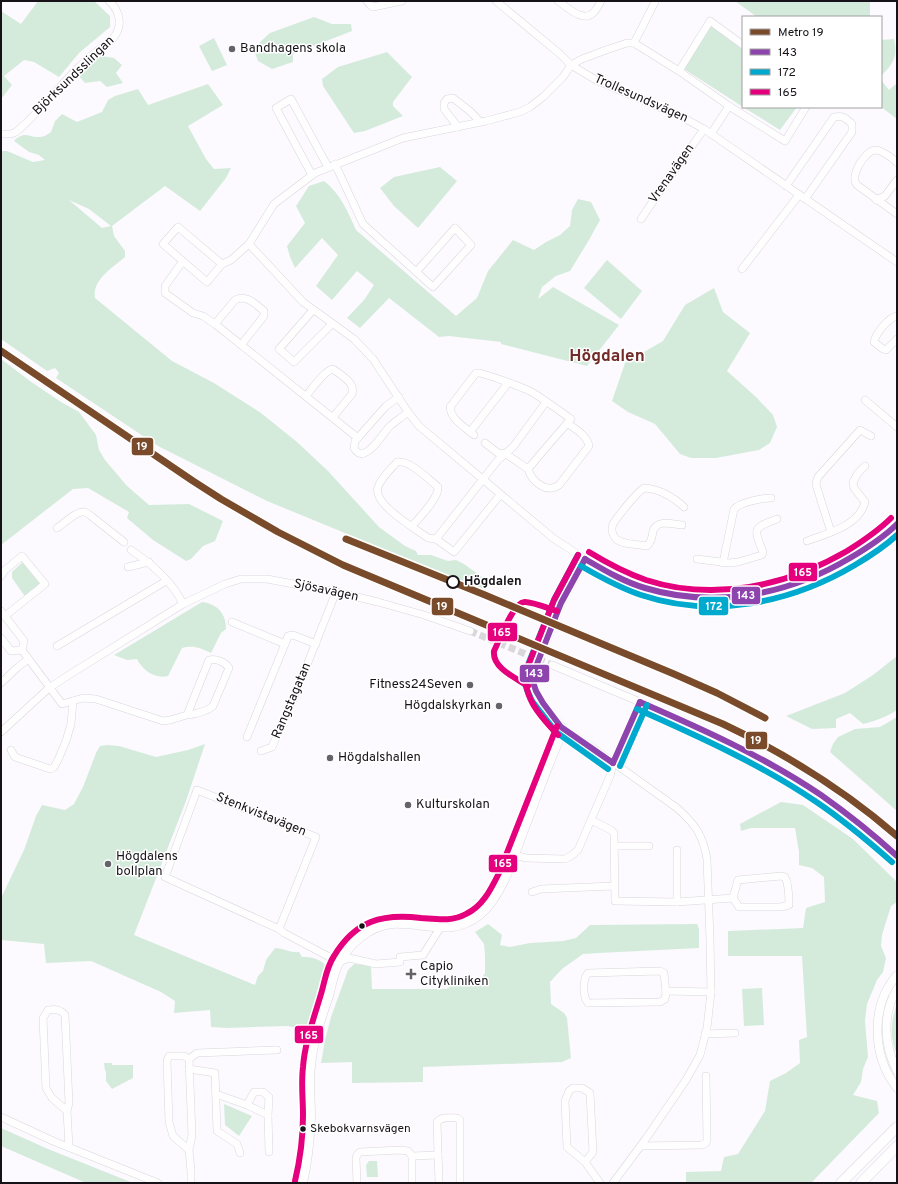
<svg xmlns="http://www.w3.org/2000/svg" width="898" height="1184" viewBox="0 0 898 1184" font-family="Overpass,sans-serif">
<rect width="100%" height="100%" fill="#fcfafe"/>
<g fill="#d4ebdc" fill-rule="evenodd">
<polygon points="38,1 94,1 110,16 110,27 79,53 59,77 34,62 24,60 4,76 12,85 1,99 1,11 21,24"/>
<polygon points="735,1 870,1 870,17 757,17"/>
<polygon points="314,17 332,24 351,24 352,31 293,54 293,62 272,69 258,61 255,53 260,42 270,33"/>
<polygon points="710,24 743,48 743,107 684,69"/>
<polygon points="214,38 227,65 212,71 199,46"/>
<path d="M894,39C898,57 893,64 881,76V40Z"/>
<polygon points="387,52 412,77 393,102 393,106 403,116 365,131 354,133 323,86 322,79 338,67"/>
<polygon points="101,56 114,58 122,65 116,73 123,83 107,87 100,81 85,83 78,75"/>
<polygon points="881,80 889,90 897,83 897,119 881,107"/>
<path d="M208,84L223,105L188,126L206,159L214,169L231,168L226,178L200,211L165,186L112,226L114,236L125,251V257C112,268 92,280 95,298L172,361L214,383L261,413L297,442L328,471L379,527L405,546L416,551L418,555H431L448,561L456,560L464,564L485,579L486,590L435,570L267,501L158,446L56,378L59,373L55,368L47,371L1,339V151H7L33,162L45,160L39,155L29,152L14,141C25,130 29,138 39,137C43,137 47,135 51,132L55,121L62,114L77,122L102,112L108,100L115,96L138,89L148,105ZM69,200L89,209L111,226L102,228Z"/>
<polygon points="743,107 797,107 780,130"/>
<polygon points="440,167 457,181 418,228 394,206 380,188 394,177"/>
<path d="M324,181C340,193 348,212 356,230L456,316L477,298L488,271L513,240L534,250L546,242L560,235L570,226L572,210L578,199L591,202L600,220L589,240L570,271L556,276L542,287L538,299L553,287L619,325L587,366L501,344V342L449,336L439,337L389,298L360,328L347,318L364,300L374,285L357,271L332,300L316,286L338,255L322,238L295,268L290,257L287,246L305,223L296,206L309,186Z"/>
<polygon points="607,260 642,291 621,319 584,288"/>
<polygon points="714,288 723,312 750,333 727,371 756,397 773,415 777,427 770,443 759,450 716,458 691,458 680,454 655,424 628,412 612,401 625,363 663,341 685,305"/>
<polygon points="1,359 30,381 61,402 79,412 96,435 99,450 105,460 127,486 149,505 189,504 223,521 215,541 203,546 191,559 186,561 153,540 127,518 129,512 88,488 73,489 1,545"/>
<polygon points="24,561 42,585 28,596 24,595 12,578 12,572"/>
<path d="M202,602C218,604 226,614 226,629L221,633L211,653C201,648 193,645 182,648L168,676C155,679 143,671 137,659L127,660L114,655Z"/>
<path d="M897,656V710C886,717 876,721 863,724L850,713L836,719V728L812,729L786,716L845,693L873,675Z"/>
<polygon points="897,717 897,811 830,752 833,744 838,737 855,729 880,727"/>
<path d="M205,744L186,801L134,935L255,985L258,976L263,971L266,960L275,948C283,948 290,953 299,952L302,957C314,957 322,959 329,970L308,1031L288,1026L227,1028L211,1027L210,1010L174,1013L175,1001L161,992L91,961L46,963L44,944L1,940V896H2L24,850L36,816L42,805L65,810L74,804L83,787L96,753L100,746L107,745L119,746L156,757L188,750Z"/>
<polygon points="781,802 803,805 853,839 897,882 897,902 891,906 882,935 881,946 886,958 883,972 877,980 867,1004 865,1021 868,1057 863,1069 861,1082 853,1095 877,1101 879,1113 811,1183 686,1183 686,1172 721,1171 724,1157 738,1154 765,1111 770,1081 786,1073 800,1063 799,1040 807,1037 802,956 728,956 728,931 803,928 806,908 825,902 824,877 812,868 799,865 799,852 795,828 751,828 741,831 740,824"/>
<polygon points="488,924 502,935 500,945 510,947 530,943 563,941 576,938 590,925 697,924 699,929 699,948 599,953 583,954 562,969 550,982 551,1004 564,1013 567,1018 571,1058 562,1062 423,1067 423,1082 352,1083 352,1062 321,1063 325,1040 331,1017 348,970 354,964 371,966 372,989 445,989 449,988 450,982 480,980 485,973 485,955 484,944 475,932"/>
<polygon points="762,988 764,1025 744,1026 742,989"/>
<path d="M897,1003V1055C889,1037 891,1021 897,1003Z"/>
<polygon points="104,1063 112,1063 112,1065 133,1065 133,1078 112,1089 106,1081 106,1071 105,1071"/>
<polygon points="224,1104 252,1116 239,1136 225,1125"/>
<polygon points="1,1128 48,1149 133,1183 86,1183 1,1146"/>
<polygon points="369,1161 377,1161 378,1177 367,1177 366,1165"/>
</g>
<g fill="none" stroke-linecap="round" stroke-linejoin="round">
<polyline stroke="#dad7db" stroke-width="7" stroke-dasharray="7 3.5" stroke-linecap="butt" points="470,631 552,665"/>
<g stroke="#d9d6db" stroke-width="8">
<g id="minor">
<polyline points="367,1 370,5 373,7 402,1"/>
<polyline points="496,1 560,54 571,65 596,80 682,117 704,129 897,262"/>
<path d="M558,1C567,7 584,24 594,12C597,9 599,4 601,1"/>
<polyline points="634,43 679,71"/>
<polyline points="743,45 710,21 679,71 729,106 785,141 806,107"/>
<polyline points="458,127 444,109 444,103 447,99 453,98 471,112 480,122"/>
<path d="M1,134H11L16,132C39,113 58,87 80,66C85,61 90,56 96,52C103,46 112,43 116,34C123,22 118,9 109,1"/>
<polyline points="711,134 729,106"/>
<path d="M897,163C893,158 881,150 875,150C865,151 849,176 857,185L897,214"/>
<polyline points="335,164 363,224 433,287 471,245 455,228 417,271"/>
<polyline points="312,175 276,108 291,99 328,167"/>
<path d="M786,186L834,117C842,115 846,118 852,124V132L805,199"/>
<polyline points="876,200 885,196 897,180"/>
<polyline points="641,219 658,194 704,129"/>
<polyline points="249,244 303,302 354,339 373,359 408,412 419,426 553,538 585,559"/>
<polyline points="183,261 165,286 165,293 193,313 203,316 215,324 358,438"/>
<polyline points="222,264 207,282 163,244 178,227 222,264 231,260 249,244 274,204 315,173 403,138 486,121 520,112 530,107 543,97 563,77 571,65 582,59 606,50 627,43 634,43 655,2"/>
<polyline points="742,269 799,195"/>
<polyline points="313,310 279,349 294,362 332,324"/>
<path d="M897,316C888,318 876,333 874,342L883,349L886,350L897,339"/>
<path d="M215,324L235,300C247,294 255,304 264,311V316L241,345"/>
<path d="M306,396C312,389 325,370 333,369C341,375 356,383 352,394L333,417"/>
<path d="M399,397L386,406L355,441L354,448C356,452 360,455 364,453C374,450 383,433 390,426C396,421 402,417 408,412"/>
<polyline points="865,400 897,427"/>
<polyline points="470,432 508,383"/>
<path d="M474,435C465,427 451,420 450,407L476,373H480C497,378 514,384 530,391C544,399 558,410 571,419C556,436 542,452 528,469C532,482 547,494 559,485L589,446C587,435 575,429 567,423"/>
<polyline points="485,443 498,453 506,454 528,469"/>
<polyline points="500,495 454,552 436,539 498,460 513,447 546,402"/>
<path d="M682,525C672,524 657,519 653,531C652,537 652,541 647,546C638,544 623,545 616,539C612,535 611,529 613,524C618,516 636,493 644,488C660,489 672,496 684,507"/>
<path d="M412,526C420,517 439,498 438,487C428,479 410,460 397,462C391,469 381,478 378,487C372,504 416,529 428,538L436,539"/>
<path d="M57,528C63,524 78,510 85,512C87,513 89,514 91,516L124,542"/>
<polyline points="831,532 817,488 816,483 818,477 860,430 871,436"/>
<path d="M807,541C828,533 859,526 865,502L854,488L853,482L858,473L865,466"/>
<path d="M131,550C152,564 172,581 183,604"/>
<path d="M697,559L729,563L738,562L762,555L763,552C753,528 753,528 777,519"/>
<path d="M723,563L734,509C741,502 762,498 771,498"/>
<polyline points="128,567 149,562"/>
<polyline points="1,576 5,570 22,556 45,584 5,616"/>
<polyline points="1,611 24,641 22,650 11,651 1,638"/>
<polyline points="232,622 285,644 288,636 293,635 316,644"/>
<polyline points="57,646 166,581"/>
<path d="M22,650L62,704L83,698L96,699L163,721L170,720L187,715L209,660C216,658 225,662 229,668L213,706C206,712 196,714 187,715"/>
<polyline points="1,683 18,667 28,659"/>
<path d="M564,729L593,748L677,808C695,824 703,835 707,859L710,940L711,992L707,1028L700,1055L686,1080L645,1140L613,1183"/>
<polyline points="1,732 49,688 72,673 183,604 225,584 241,579 267,579 336,592 378,602 424,615 470,631"/>
<polyline points="247,737 285,644"/>
<polyline points="11,750 15,757 50,769 54,767 58,760 66,741 71,724 73,701"/>
<polyline points="261,751 272,747 295,695 336,592"/>
<path d="M591,820L611,830L614,833L615,901L677,902L733,898L739,907H781L789,905C789,896 789,885 785,877L781,876L738,880L733,898"/>
<polyline points="615,846 649,846"/>
<polyline points="677,850 677,902"/>
<polyline points="514,855 526,858 565,859 571,856 578,850 610,776 613,763 640,702 552,665"/>
<polyline points="532,892 541,889 614,886"/>
<polyline points="279,929 316,837 197,790 165,877 279,929 284,933 339,962 349,958 376,964 400,962 400,957 423,955 440,928"/>
<path d="M660,971L664,973L666,993L665,999L660,1002L588,1003C583,997 582,980 588,973Z"/>
<polyline points="666,991 711,992"/>
<polyline points="705,1034 735,1033"/>
<polyline points="189,1059 197,1053 277,1050"/>
<polyline points="189,1069 215,1073 217,1131 237,1144 240,1153"/>
<polyline points="216,1094 247,1105 268,1115 269,1152"/>
<polyline points="247,1105 254,1092 263,1092 269,1097 268,1115"/>
<path d="M67,1111L52,1098L46,1088L43,1018L48,1010C55,1009 60,1009 65,1015L69,1103L67,1111L69,1147"/>
<polyline points="1,1117 53,1141 158,1183"/>
<polyline points="641,1146 702,1145 706,1143 707,1140 706,1076"/>
<polyline points="189,1150 173,1136 169,1122 167,1061 169,1056 184,1056 189,1059 192,1135 189,1150 191,1171 191,1183"/>
<polyline points="412,1156 438,1155"/>
<polyline points="585,1162 593,1152 590,1093 582,1088 573,1088 569,1091 565,1101 567,1147 585,1162 600,1183"/>
<polyline points="357,1183 356,1158 357,1155 360,1152 400,1150 408,1151 412,1156 412,1183"/>
<path d="M439,1183L437,1122C442,1116 450,1118 457,1118L460,1120V1183"/>
</g>
</g>
<g stroke="#d9d6db" stroke-width="9">
<g id="tertiary">
<path d="M640,702C697,727 755,753 808,787C840,807 869,831 897,856"/>
<path d="M897,975C870,1006 872,1056 897,1088"/>
<path d="M897,989C882,1014 884,1045 897,1071"/>
<path d="M303,1183C308,1161 310,1140 311,1117C311,1100 309,1083 311,1066C313,1042 321,1019 329,996C332,985 334,971 340,961C351,943 370,926 392,924C424,922 451,938 480,915C502,897 514,857 524,830C537,797 549,762 564,729C555,720 538,700 534,688C532,681 533,675 535,669L561,603L585,559C604,570 624,581 645,588C711,609 783,597 842,563C862,551 881,541 897,524"/>
</g>
</g>
<g stroke="#d9d6db" stroke-width="11">
<g id="secondary">
<polyline points="841,1183 897,1127"/>
<polyline points="861,1183 897,1146"/>
</g>
</g>
<use href="#minor" stroke="#fffeff" stroke-width="7"/>
<use href="#tertiary" stroke="#fffeff" stroke-width="8"/>
<use href="#secondary" stroke="#fffeff" stroke-width="10"/>
<g stroke="#fff" stroke-width="9">
<g id="bus-1">
<path d="M585,559C604,570 624,582 645,588C715,609 788,595 850,558C867,548 883,538 897,524"/>
<polyline points="585,559 561,603 535,669 533,682 536,691 543,703 561,727 613,763"/>
<path d="M640,702C702,729 765,757 821,795C848,814 873,834 897,856"/>
<polyline points="613,763 640,702"/>
</g>
</g>
<g stroke="#fff" stroke-width="9">
<g id="bus-2">
<polyline points="578,555 554,600 527,667 525,684 527,690 532,701 556,732 608,769"/>
<path d="M581,566C600,577 620,588 641,595C713,619 791,603 855,565C870,556 884,547 897,535"/>
<path d="M637,709C698,736 760,764 815,801C842,819 867,840 892,862"/>
<polyline points="620,766 647,705"/>
</g>
</g>
<g stroke="#fff" stroke-width="9">
<g id="bus-3">
<path d="M589,552C607,563 626,573 646,580C714,602 787,586 847,551C863,541 878,531 891,518"/>
<path d="M528,686C516,678 492,668 494,651C499,641 513,603 524,602C531,601 550,609 557,611"/>
<path d="M558,735C540,716 519,694 528,666L554,600L578,555"/>
<path d="M295,1181C300,1160 303,1137 303,1115C303,1099 301,1083 303,1067C305,1041 314,1018 321,994C325,981 326,968 334,956C355,921 382,913 421,918C436,919 452,922 466,914C483,906 491,889 499,873L557,726"/>
</g>
</g>
<use href="#bus-1" stroke="#8e44ad" stroke-width="6"/>
<use href="#bus-2" stroke="#00a9ce" stroke-width="6"/>
<use href="#bus-3" stroke="#e5007d" stroke-width="6"/>
<g stroke="#fff" stroke-width="10">
<g id="metro-1">
<path d="M1,351L193,481L221,499L278,532L343,565L723,724C786,754 844,790 897,836"/>
<polyline points="346,539 485,595 674,674 717,693 765,718"/>
</g>
</g>
<use href="#metro-1" stroke="#7a4b2a" stroke-width="7"/>
</g>
<g fill="#666368" stroke="#fff" stroke-width="1.5">
<circle cx="232" cy="49" r="4"/>
<circle cx="470" cy="685" r="4"/>
<circle cx="499" cy="706" r="4"/>
<circle cx="330" cy="758" r="4"/>
<circle cx="408" cy="805" r="4"/>
<circle cx="108" cy="864" r="4"/>
<path d="M409 968h4v4h4v4h-4v4h-4v-4h-4v-4h4z"/>
</g>
<circle fill="#fff" stroke="#161217" stroke-width="2" cx="453" cy="582" r="6"/>
<g fill="#161217" stroke="#fff" stroke-width="1.5">
<circle cx="362" cy="926" r="3.5"/>
<circle cx="303" cy="1129" r="3.5"/>
</g>
<g text-anchor="middle" dominant-baseline="central" stroke-width="3" stroke-linejoin="round" paint-order="stroke">
<g font-size="12" fill="#161217" stroke="#fff" text-anchor="start">
<text x="310" y="1129">Skebokvarnsvägen</text>
</g>
<g font-size="13" fill="#161217" stroke="#fff" text-anchor="start">
<text x="240" y="49">Bandhagens skola</text>
<text x="462" y="685" text-anchor="end">Fitness24Seven</text>
<text x="491" y="706" text-anchor="end">Högdalskyrkan</text>
<text x="338" y="758">Högdalshallen</text>
<text x="416" y="805">Kulturskolan</text>
<text x="116" y="857">Högdalens<tspan x="116" dy="15">bollplan</tspan></text>
<text x="420" y="967">Capio<tspan x="420" dy="15">Citykliniken</tspan></text>
</g>
<g font-size="13" fill="#161217" stroke="#fff">
<text transform="translate(74 76) rotate(-44)">Björksundsslingan</text>
<text transform="translate(641 99) rotate(24)">Trollesundsvägen</text>
<text transform="translate(672 174) rotate(-55)">Vrenavägen</text>
<text transform="translate(326 591) rotate(12)">Sjösavägen</text>
<text transform="translate(292 701) rotate(-67)">Rangstagatan</text>
<text transform="translate(261 815) rotate(22)">Stenkvistavägen</text>
</g>
<g font-size="13" font-weight="bold" fill="#161217" stroke="#fff" text-anchor="start">
<text x="464" y="582">Högdalen</text>
</g>
<g font-size="17" font-weight="bold" fill="#712b29" stroke="#fff">
<text x="607" y="357">Högdalen</text>
</g>
</g>
<g stroke="#fff" stroke-width="1.5">
<rect x="131" y="437" width="23" height="19" rx="4" fill="#7a4b2a"/>
<rect x="788" y="562" width="30" height="20" rx="4" fill="#e5007d"/>
<rect x="731" y="586" width="30" height="19" rx="4" fill="#8e44ad"/>
<rect x="698" y="596" width="31" height="20" rx="4" fill="#00a9ce"/>
<rect x="431" y="597" width="23" height="19" rx="4" fill="#7a4b2a"/>
<rect x="487" y="622" width="31" height="20" rx="4" fill="#e5007d"/>
<rect x="519" y="664" width="31" height="19" rx="4" fill="#8e44ad"/>
<rect x="745" y="731" width="23" height="19" rx="4" fill="#7a4b2a"/>
<rect x="488" y="854" width="30" height="19" rx="4" fill="#e5007d"/>
<rect x="294" y="1025" width="30" height="19" rx="4" fill="#e5007d"/>
</g>
<g font-size="11" text-anchor="middle" font-weight="bold" fill="#fff">
<text x="142" y="450">19</text>
<text x="803" y="576">165</text>
<text x="746" y="599">143</text>
<text x="714" y="610">172</text>
<text x="442" y="610">19</text>
<text x="502" y="636">165</text>
<text x="534" y="677">143</text>
<text x="756" y="744">19</text>
<text x="503" y="867">165</text>
<text x="309" y="1039">165</text>
</g>
<rect width="898" height="1184" fill="none" stroke="#161217" stroke-width="4"/>
<rect x="742" y="16" width="140" height="92" fill="#ffffff" stroke="#a2a0a2"/>
<rect x="750" y="29" width="20" height="6" fill="#7a4b2a" stroke="#a2a0a2"/>
<text x="778" y="36" font-size="12" fill="#161217">Metro 19</text>
<rect x="750" y="49" width="20" height="6" fill="#8e44ad" stroke="#a2a0a2"/>
<text x="778" y="56" font-size="12" fill="#161217">143</text>
<rect x="750" y="69" width="20" height="6" fill="#00a9ce" stroke="#a2a0a2"/>
<text x="778" y="76" font-size="12" fill="#161217">172</text>
<rect x="750" y="89" width="20" height="6" fill="#e5007d" stroke="#a2a0a2"/>
<text x="778" y="96" font-size="12" fill="#161217">165</text>
</svg>
